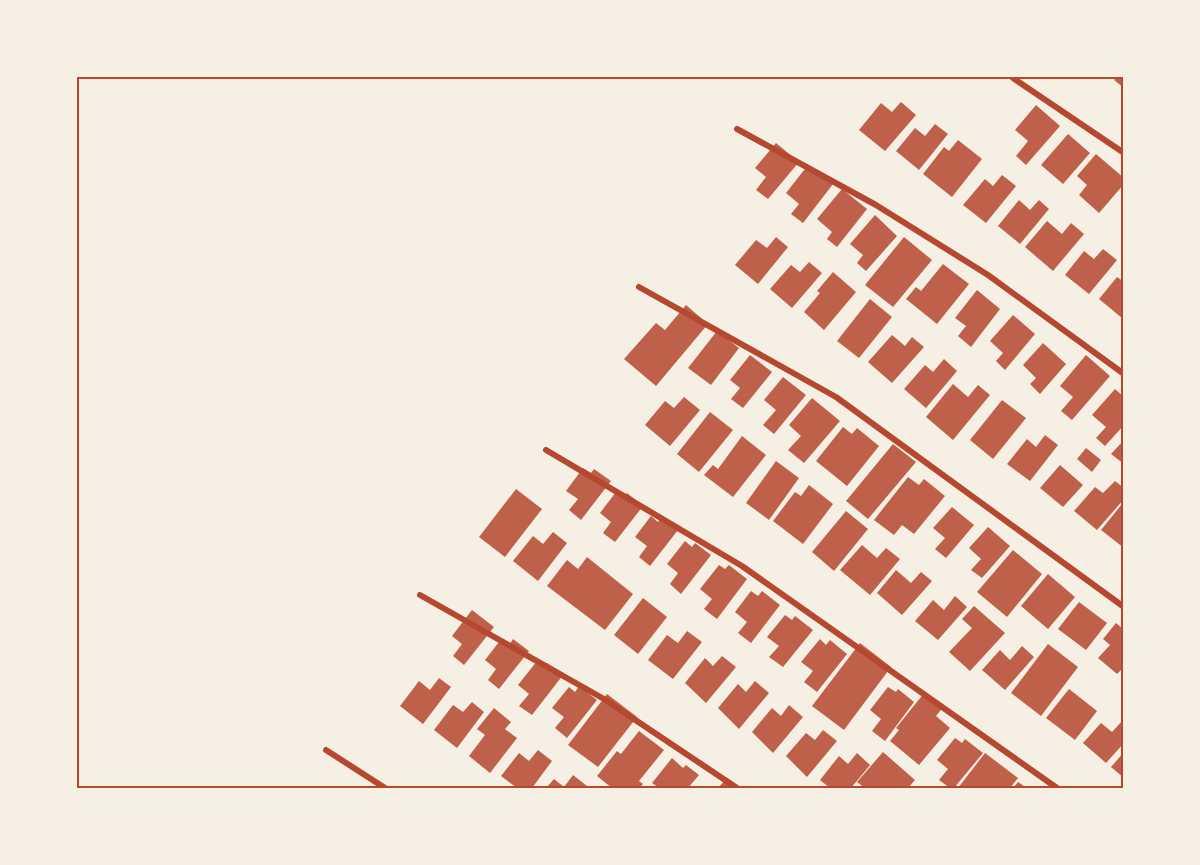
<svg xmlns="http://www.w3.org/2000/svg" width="1200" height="865" viewBox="0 0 1200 865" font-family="'Crimson Pro',serif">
<rect width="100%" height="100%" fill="#f6efe4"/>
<g fill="#bf614a">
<polygon points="1117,76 1124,76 1124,88 1114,80"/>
<polygon points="901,102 916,115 885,151 859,130 881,103 892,112"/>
<polygon points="1036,105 1060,126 1026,165 1016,156 1028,141 1015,130"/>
<polygon points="935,124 948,134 919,170 896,151 915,128 925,136"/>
<polygon points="1068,134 1090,153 1063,184 1041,165"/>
<polygon points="958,140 982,159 952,197 923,174 944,147 949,151"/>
<polygon points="776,143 799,162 768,199 756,190 766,177 755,168"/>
<polygon points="1096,154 1124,178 1124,184 1099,213 1079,195 1087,185 1077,176"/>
<polygon points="808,165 833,184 803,223 791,214 799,204 786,193"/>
<polygon points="1002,175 1016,186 986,223 963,205 985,179 993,186"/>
<polygon points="842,189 867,209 837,247 827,239 832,232 817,219"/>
<polygon points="1019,200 1030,210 1039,200 1049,209 1020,244 998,226"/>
<polygon points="875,215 897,236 866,271 857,263 863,255 850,244"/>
<polygon points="1047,221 1062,234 1071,223 1084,234 1053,271 1025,247"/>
<polygon points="776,237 788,247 758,284 735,265 756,240 767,248"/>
<polygon points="904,237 932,260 893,307 865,285"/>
<polygon points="1103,249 1117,260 1089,294 1065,275 1084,251 1094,259"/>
<polygon points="809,262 822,273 792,308 770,289 791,265 800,272"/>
<polygon points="943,264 969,284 937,324 906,299 916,287 921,291"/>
<polygon points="833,272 856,292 824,330 804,312 820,293 817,291"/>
<polygon points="1117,277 1124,282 1122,318 1099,299"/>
<polygon points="977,290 1000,309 971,347 958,336 966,326 955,318"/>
<polygon points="870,299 892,317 859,358 837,341"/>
<polygon points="686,305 708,324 656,386 624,359 656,323 665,330"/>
<polygon points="1013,315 1035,334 1005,370 996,361 1003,353 990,341"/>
<polygon points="717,331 739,348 711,385 688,368"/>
<polygon points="892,335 905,346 912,337 924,347 892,383 868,362"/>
<polygon points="1043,343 1066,364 1040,394 1030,384 1036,378 1023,365"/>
<polygon points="750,355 772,372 743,408 731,399 740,388 730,380"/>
<polygon points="1086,355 1110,376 1072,420 1061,411 1073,397 1060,386"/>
<polygon points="944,359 957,371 926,408 904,389 925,365 933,372"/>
<polygon points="783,377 806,395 774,434 763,425 776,410 764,400"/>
<polygon points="953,384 968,397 978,385 990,395 953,440 926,417"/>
<polygon points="1115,389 1124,397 1124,425 1105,446 1096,438 1106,427 1092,415"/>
<polygon points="684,397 700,410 670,446 645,425 665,401 674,408"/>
<polygon points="812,398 840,421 804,463 788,450 801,436 789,425"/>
<polygon points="1002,400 1026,418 993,459 970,440"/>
<polygon points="710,412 733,430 699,472 677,454"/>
<polygon points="843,427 852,434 857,428 879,446 847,486 816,461"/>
<polygon points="1045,435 1058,445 1030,481 1007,464 1027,439 1036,447"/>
<polygon points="742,436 766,455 733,497 704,475 713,465 718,469"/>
<polygon points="1124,440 1124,464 1111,454"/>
<polygon points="893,444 916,462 868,519 846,501"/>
<polygon points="1086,448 1101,460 1092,472 1077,459"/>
<polygon points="776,461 799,478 769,520 746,503"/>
<polygon points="1060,465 1083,485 1063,507 1040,488"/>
<polygon points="583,468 591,473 594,469 611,481 581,520 569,510 578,499 566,491"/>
<polygon points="908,477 919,485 924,479 945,496 914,534 902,525 894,535 874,520"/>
<polygon points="1115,481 1124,488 1124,499 1097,530 1074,511 1095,487 1103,493"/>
<polygon points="809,485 833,504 803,544 773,521 795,492 801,496"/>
<polygon points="516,489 542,509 505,557 479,537"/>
<polygon points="616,492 623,497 627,493 643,506 615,542 603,533 611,522 600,513"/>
<polygon points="1122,504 1124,506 1124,548 1101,530"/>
<polygon points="952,507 974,525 946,558 935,549 945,538 933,528"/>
<polygon points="846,511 868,529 834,571 812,552"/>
<polygon points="651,516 658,522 661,517 678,530 650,566 639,557 647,546 635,537"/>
<polygon points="988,527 1010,546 982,578 971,570 981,559 969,548"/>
<polygon points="553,532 567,543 538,581 513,561 533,536 543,544"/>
<polygon points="685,541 692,547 695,543 711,555 681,594 670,584 678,573 667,564"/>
<polygon points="862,545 877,558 886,548 900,559 870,595 840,570"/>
<polygon points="1013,550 1042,574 1007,617 977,592"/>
<polygon points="587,557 633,594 605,630 547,586 567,560 578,569"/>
<polygon points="719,565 725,569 729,565 747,579 717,619 704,609 712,599 700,589"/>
<polygon points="896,570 911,583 921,572 932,581 902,615 877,593"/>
<polygon points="1048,574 1075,597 1048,629 1021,606"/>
<polygon points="751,591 758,596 762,591 780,605 751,643 738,633 747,622 735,612"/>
<polygon points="955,596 967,607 938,640 915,621 933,600 944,610"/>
<polygon points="643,598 667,617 638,654 614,635"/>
<polygon points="1079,602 1107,623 1086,650 1058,629"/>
<polygon points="974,606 1005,633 970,671 949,652 972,628 962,619"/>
<polygon points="472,610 494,627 464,665 453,656 462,644 452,636"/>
<polygon points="785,615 792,620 795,616 813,630 783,667 769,657 779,646 767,637"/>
<polygon points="1116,623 1124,630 1124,667 1117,674 1098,658 1110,645 1103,639"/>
<polygon points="687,631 702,642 673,679 648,660 667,635 678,643"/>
<polygon points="502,638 510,644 513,639 529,651 499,689 488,680 496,669 485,660"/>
<polygon points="820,639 826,645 830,640 847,654 817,692 804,682 813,671 801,662"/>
<polygon points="860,643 891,667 844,730 812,706"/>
<polygon points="1048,644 1078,667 1041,716 1011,693"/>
<polygon points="1022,646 1034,657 1005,690 982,670 1000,650 1010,660"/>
<polygon points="722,656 736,667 706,703 685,683 705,658 713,666"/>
<polygon points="537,661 544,667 547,663 563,675 532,715 519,706 529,694 518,685"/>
<polygon points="439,678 451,687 423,724 400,706 419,681 430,690"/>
<polygon points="755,681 769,693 739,729 718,708 738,684 746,692"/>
<polygon points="579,686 597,700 567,738 555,728 564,717 552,708 569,687 575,692"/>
<polygon points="888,687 896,692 898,689 914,702 885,741 872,731 881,719 870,710"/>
<polygon points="1069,689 1097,711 1075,740 1046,718"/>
<polygon points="925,692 944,706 936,716 950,728 919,765 890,741 899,730 896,728"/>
<polygon points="607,694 637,717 598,767 568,745"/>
<polygon points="472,702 484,712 457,748 434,730 453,705 463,712"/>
<polygon points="789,705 803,717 773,753 752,732 772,708 781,716"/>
<polygon points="494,708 511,722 505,729 517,738 490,773 469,756 485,735 477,729"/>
<polygon points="1124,719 1124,743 1106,763 1083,743 1101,723 1112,732"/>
<polygon points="823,730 837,741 807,777 786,756 806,733 815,740"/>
<polygon points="639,731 664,750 639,781 643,784 639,788 612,788 597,776 617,751 621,754"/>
<polygon points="955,738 962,743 965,739 983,753 954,788 950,788 939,780 948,769 937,760"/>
<polygon points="538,750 552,761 532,788 517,788 501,776 519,753 529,761"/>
<polygon points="883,752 915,780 908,788 865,788 857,782"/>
<polygon points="1124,752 1124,778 1111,767"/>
<polygon points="857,753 870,765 851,788 830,788 820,780 839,756 848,764"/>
<polygon points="985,753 1018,778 1010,788 958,788"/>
<polygon points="672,758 683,768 686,765 699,775 688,788 659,788 652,783"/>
<polygon points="573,775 587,786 586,788 546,788 554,779 564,787"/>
<polygon points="727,778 741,788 718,788"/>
<polygon points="1018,782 1027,788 1013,788"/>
</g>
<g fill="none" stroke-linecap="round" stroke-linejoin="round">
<g stroke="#b5482f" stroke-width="6">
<polyline points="1013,78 1124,153"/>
<polyline points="737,129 876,205 988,275 1124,374"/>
<polyline points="639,287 836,397 1124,607"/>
<polyline points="546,450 742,566 1057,788"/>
<polyline points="420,595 604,699 737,788"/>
<polyline points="326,750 385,788"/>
</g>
</g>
<rect width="1200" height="865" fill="none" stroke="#f6efe4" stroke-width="156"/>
<rect x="78" y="78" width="1044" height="709" fill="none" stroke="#b5482f" stroke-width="2"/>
</svg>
